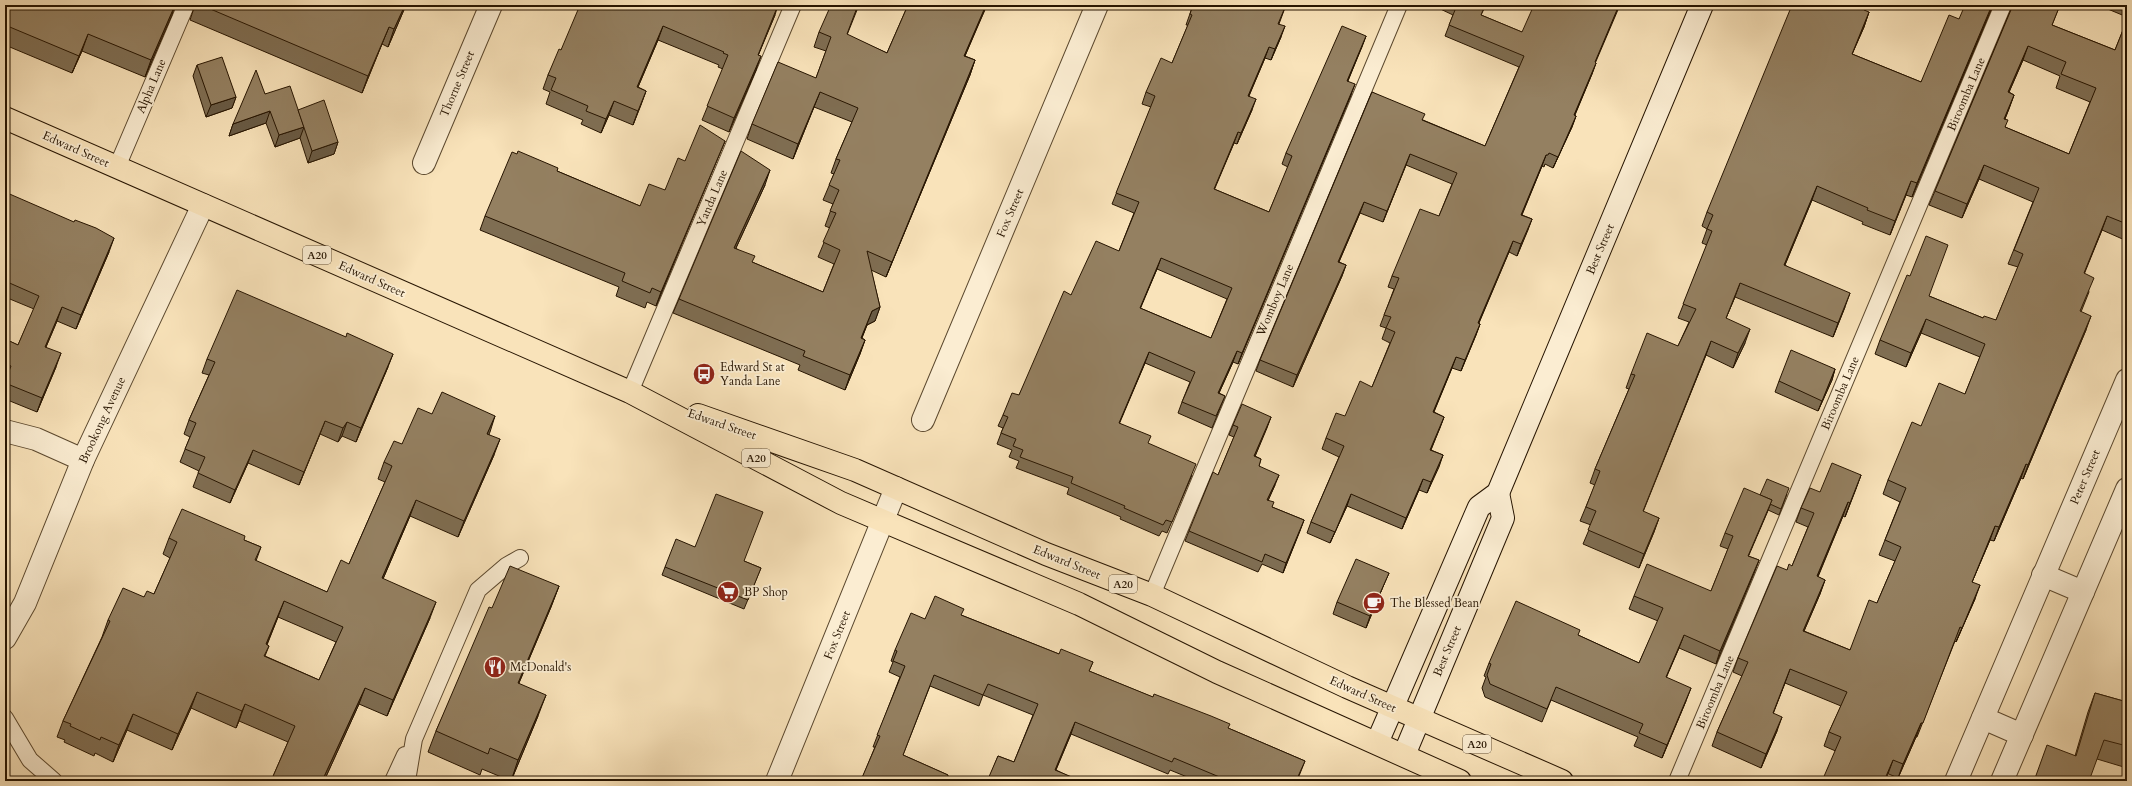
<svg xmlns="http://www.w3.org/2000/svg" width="2132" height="786" viewBox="0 0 2132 786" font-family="Cardo,serif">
<rect width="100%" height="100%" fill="#f9e3ba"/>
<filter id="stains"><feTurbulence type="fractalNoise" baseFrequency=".005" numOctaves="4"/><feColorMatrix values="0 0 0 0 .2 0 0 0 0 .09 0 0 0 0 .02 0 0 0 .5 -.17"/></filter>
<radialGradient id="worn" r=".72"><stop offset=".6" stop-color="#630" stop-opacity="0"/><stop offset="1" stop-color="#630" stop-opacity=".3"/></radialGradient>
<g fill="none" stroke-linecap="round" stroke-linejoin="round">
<g stroke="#5b482e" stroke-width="18">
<g id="lane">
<polyline points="117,167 186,5"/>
<polyline points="630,392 793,5"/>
<polyline points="1152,595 1399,5"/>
<polyline points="5,718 30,760 54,781"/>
<polyline points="393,781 405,755"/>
<polyline points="407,781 414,739 478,590 506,566 520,558"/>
<polyline points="1677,781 2003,5"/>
</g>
</g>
<g stroke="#5b482e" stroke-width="24">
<g id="street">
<polyline points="424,163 491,5"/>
<polyline points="923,420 1097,5"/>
<polyline points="5,431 36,439 83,460"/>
<polyline points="2043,575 2083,592"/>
<polyline points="5,638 25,603 83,460 203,205"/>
<polyline points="1983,718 2022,735"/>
<polyline points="777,781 896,488"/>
<polyline points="1956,781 2127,380"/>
<polyline points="2002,781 2127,489"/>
</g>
</g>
<g stroke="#261400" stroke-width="24">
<g id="secondary">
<polyline points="1377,743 1479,507 1498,493 1702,5"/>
<polyline points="1404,755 1503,518 1498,493"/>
</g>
</g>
<g stroke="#261400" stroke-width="24">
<g id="highway">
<polyline points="5,118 630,392 841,503 1079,604 1217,672 1460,781"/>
<polyline points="698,415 855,470 1046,554 1152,595 1347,687 1562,781"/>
</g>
</g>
<use href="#lane" stroke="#fbedd2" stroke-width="16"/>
<use href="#street" stroke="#fbedd2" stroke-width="22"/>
<use href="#secondary" stroke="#fbedd2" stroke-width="22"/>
<use href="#highway" stroke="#f9e3ba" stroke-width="22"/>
</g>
<g fill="#7f6e53" stroke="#261400" fill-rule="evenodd">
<polygon points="5,5 176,5 172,13 145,77 82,51 72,73 5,45"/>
<polygon points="195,5 406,5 388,47 382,44 362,93 190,20"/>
<polygon points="859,5 847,35 887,53 908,5 987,5 965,56 975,60 970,75 886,277 871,270 880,307 875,321 867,325 862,338 865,340 860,354 845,390 798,370 800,365 673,313 679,299 765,185 736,248 752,262 823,292 834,264 818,257 830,228 825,226 833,204 823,200 834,174 831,173 836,159 852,122 814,107 793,159 747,139 752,124 816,78 826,51 814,47 819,32"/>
<path d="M1193,5H1286L1279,24L1281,37L1271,60L1265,58L1249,96L1252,110L1237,144L1234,143L1214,189L1269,212L1288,167L1282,164L1286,153L1366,36L1348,81L1351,95L1238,364L1233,362L1219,393L1225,396L1212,428L1178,413L1182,402L1190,382L1145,363L1119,423L1192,475L1167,533L1162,531L1159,536L1120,519L1121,517L1067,494L1069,488L1016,468L1019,461L1009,457L1012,450L997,444L1003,428L998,426L1003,415L1019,395L1071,295L1119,251L1134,213L1112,204L1151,107L1142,104L1146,92L1172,63L1188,25H1186ZM1157,269L1227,299L1211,338L1140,308Z"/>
<polygon points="1432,5 1486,5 1481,15 1596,63 1592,74 1575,115 1576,116 1572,127 1553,168 1545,164 1544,167 1542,166 1522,215 1532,219 1517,256 1509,252 1479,323 1480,324 1476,335 1461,371 1452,368 1434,412 1444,417 1431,450 1443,455 1427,493 1419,490 1402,529 1347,506 1330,543 1307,533 1311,522 1339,457 1322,449 1326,438 1372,387 1390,343 1382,339 1386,328 1380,326 1394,289 1388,287 1392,276 1439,216 1452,184 1406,165 1383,222 1360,213 1339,262 1346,265 1342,276 1293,387 1256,371 1260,360 1372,92 1423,120 1485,146 1519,67 1445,36 1453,15"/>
<polygon points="1993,5 1912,197 1906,195 1890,235 1862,224 1863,222 1812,200 1785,265 1845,307 1833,337 1735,297 1726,318 1745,343 1733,368 1706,355 1643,512 1659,518 1654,532 1639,568 1583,544 1591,525 1580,521 1595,485 1590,483 1595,469 1629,389 1626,388 1631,374 1678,346 1689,322 1678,318 1707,245 1702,243 1707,229 1702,226 1707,212 1869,12 1864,27 1852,54 1921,82 1959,19"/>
<path d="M2011,5H2060L2052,25L2115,50L2127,20V241L2102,230L2084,273L2089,292L2081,312L2086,330L2023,479L2021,478L1994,541L1990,540L1972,582L1975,599L1956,642L1955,641L1917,737H1916L1898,778L1824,746L1829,732L1841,706L1785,683L1773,713L1777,731L1761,768L1712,746L1717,732L1742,676L1733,672L1738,658L1787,570L1792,566L1808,527L1796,522L1801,508L1820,492L1861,475L1845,517L1843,516L1818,577L1825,580L1820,594L1804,631L1850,650L1877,603L1895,561L1879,555L1900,502L1883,494L1888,480L1921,426L1965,394L1980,357L1921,333L1906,367L1875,354L1880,340L1929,296L1983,318L1996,320L2018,267L2008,264L2033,202L1979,179L1962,218L1929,205L1935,191L2012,7ZM2023,60L2060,76L2056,88L2090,102L2069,154L2005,127V119L2014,95L2009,92Z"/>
<polygon points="2104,5 2127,5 2127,17 2103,7"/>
<polygon points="589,7 775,15 758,55 756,70 729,132 702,120 723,69 718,67 719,65 658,40 638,87 646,91 633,125 609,115 601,133 581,124 583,120 546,104 550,92 543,89 548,75 561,50"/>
<polygon points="197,65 236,97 232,108 206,117 193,76"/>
<polygon points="265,94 298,110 338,142 334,154 308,163 300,138 275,147 266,123 229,136 233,124"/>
<polygon points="725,141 719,155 656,306 647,302 645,308 616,296 619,287 480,230 485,216 557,171 640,206 665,190 685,161"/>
<polygon points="5,192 109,252 76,329 57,321 46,347 56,367 37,412 5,399 5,381 6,380 5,379 5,339 18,345 34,309 5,297"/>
<polygon points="207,359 388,367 356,442 342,436 338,442 320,434 299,485 248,463 230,503 193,487 199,471 180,462 190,437 184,434 189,420 209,375 202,373"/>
<polygon points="1835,369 1832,380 1818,411 1775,392 1779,381"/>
<path d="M432,414L489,434L494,455L458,537L410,516L383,579L430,618L387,716L359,704L324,781H271L288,742L239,721L236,728L191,708L172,750L127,730L113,762L95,753L94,756L64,742L65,740L57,737L63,721L102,637L108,620L144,597L154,594L170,558L163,554L169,538L244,540L261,547L256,561L327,592L349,564L385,482L378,479L384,462ZM278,617L336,642L319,680L265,656L269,646L267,645Z"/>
<polygon points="1271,417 1255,456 1261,459 1259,466 1275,485 1268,500 1272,507 1304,520 1283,573 1262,564 1258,572 1185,541 1189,531 1218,475 1234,437 1229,435 1233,425"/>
<polygon points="1787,494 1779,515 1768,510 1748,556 1759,560 1754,573 1716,664 1679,648 1666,677 1686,701 1662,758 1634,746 1638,737 1551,700 1542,722 1485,697 1482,688 1486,677 1484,676 1489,663 1578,635 1639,663 1658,621 1629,609 1634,596 1711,591 1728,549 1720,546 1725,533 1760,495"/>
<polygon points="695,547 744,561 761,568 744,609 662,575 665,567"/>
<polygon points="2127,582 2127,594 2123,593"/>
<polygon points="1384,584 1366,628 1333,614 1337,602"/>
<polygon points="559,586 551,607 519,683 538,716 511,781 482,769 480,775 428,752 436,731 492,608"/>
<polygon points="961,615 1059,654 1093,662 1089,671 1228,728 1305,761 1297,781 1197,781 1170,770 1168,774 1071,734 1056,770 1078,781 988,781 998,756 1014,762 1033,715 983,695 979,706 930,686 903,755 948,775 946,781 861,781 875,747 873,747 900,677 889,672 893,662 891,661 895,650 925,619"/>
<polygon points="2095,693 2127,702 2127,768 2097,759 2075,756 2088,712"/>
</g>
<g fill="#685a44" stroke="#261400">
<polygon points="175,5 172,15 145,77 151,60"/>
<polygon points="405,5 406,5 388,47 394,29"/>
<polygon points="778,5 775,15 753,68 758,55"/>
<polygon points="986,5 987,5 978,25 959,70 964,56"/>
<polygon points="1619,5 1620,5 1591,73 1595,62"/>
<polygon points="1992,5 1993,5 1912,197 1917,183"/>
<polygon points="1869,12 1864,27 1846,68 1852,54"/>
<polygon points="663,26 658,40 632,101 637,87"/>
<polygon points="1285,26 1281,37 1271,60 1275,49"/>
<polygon points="389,27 382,44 362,93 368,76"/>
<polygon points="88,34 82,51 72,73 79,56"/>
<polygon points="1366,36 1362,47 1343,92 1347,81"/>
<polygon points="2028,46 2023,60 2003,106 2008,92"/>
<polygon points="1269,47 1265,58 1244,107 1248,96"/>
<polygon points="761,56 756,70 729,132 734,118"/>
<polygon points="975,60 970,75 886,277 892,262"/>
<polygon points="1596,63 1592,74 1570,126 1574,115"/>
<polygon points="1355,84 1351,95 1238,364 1242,353"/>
<polygon points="646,91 641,105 633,125 638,111"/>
<polygon points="820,92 814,107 793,159 798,144"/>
<polygon points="2014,95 2009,109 1999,133 2004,119"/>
<polygon points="236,97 232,108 206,117 211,105"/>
<polygon points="1256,99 1252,110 1237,144 1241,133"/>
<polygon points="614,101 609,115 601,133 606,119"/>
<polygon points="270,111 266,123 229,136 233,124"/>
<polygon points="1576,116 1572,127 1553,168 1558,157"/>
<polygon points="304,127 300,138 275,147 279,135"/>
<polygon points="1238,132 1234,143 1210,200 1214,189"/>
<polygon points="725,141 719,155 656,306 661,292"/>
<polygon points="338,142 334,154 308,163 312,151"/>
<polygon points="1410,154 1406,165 1383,222 1387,211"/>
<polygon points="1546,155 1542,166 1517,226 1521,215"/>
<polygon points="1984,165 1979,179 1962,218 1967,204"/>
<polygon points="770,170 765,185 729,263 734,248"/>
<polygon points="1911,181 1906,195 1890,235 1895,221"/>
<polygon points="1817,186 1812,200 1779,279 1784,265"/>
<polygon points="1364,202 1360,213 1334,273 1338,262"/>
<polygon points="2107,216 2102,230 2079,287 2084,273"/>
<polygon points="1532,219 1528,230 1517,256 1521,244"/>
<polygon points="114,238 109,252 76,329 81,315"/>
<polygon points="1513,241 1509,252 1474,334 1478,323"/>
<polygon points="1161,258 1157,269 1136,319 1140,308"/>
<polygon points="1346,265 1342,276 1293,387 1297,375"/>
<polygon points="1740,283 1735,297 1720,332 1726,318"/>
<polygon points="1850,293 1845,307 1833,337 1838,323"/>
<polygon points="62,307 57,321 40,361 45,347"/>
<polygon points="880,307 875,321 867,325 856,352 872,311"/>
<polygon points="2091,316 2086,330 2023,479 2028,465"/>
<polygon points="1926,319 1921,333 1906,367 1911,353"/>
<polygon points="1480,324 1476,335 1461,371 1465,360"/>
<polygon points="1750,329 1745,343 1733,368 1738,353"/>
<polygon points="865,340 860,354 845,390 850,375"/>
<polygon points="1711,341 1706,355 1637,525 1643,511"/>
<polygon points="1237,351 1233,362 1214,404 1218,393"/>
<polygon points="1149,352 1145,363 1115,434 1119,423"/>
<polygon points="61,353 56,367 37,412 42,398"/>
<polygon points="393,354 388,367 356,442 361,428"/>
<polygon points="1456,357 1452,368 1429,423 1433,412"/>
<polygon points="1835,369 1832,380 1818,411 1822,401"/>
<polygon points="495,416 490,432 482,450 487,434"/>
<polygon points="1271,417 1267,428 1251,466 1254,456"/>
<polygon points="1444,417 1440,428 1426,461 1430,450"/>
<polygon points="325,421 320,434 299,485 304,472"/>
<polygon points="347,422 342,436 338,442 343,428"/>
<polygon points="500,439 494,455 458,537 464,521"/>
<polygon points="253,450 248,463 230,503 235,490"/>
<polygon points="1443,455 1439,467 1427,493 1431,482"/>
<polygon points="2026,464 2021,478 1994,541 1999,527"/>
<polygon points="1279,475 1275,485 1264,510 1267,500"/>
<polygon points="1861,475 1856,489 1845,517 1850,503"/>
<polygon points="1423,479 1419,490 1402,529 1406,518"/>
<polygon points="1351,494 1347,506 1330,543 1335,532"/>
<polygon points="416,500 410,516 376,595 382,578"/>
<polygon points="1772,500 1767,513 1743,569 1748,556"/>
<polygon points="1848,502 1843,516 1812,590 1817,576"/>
<polygon points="1659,518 1654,532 1639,568 1644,554"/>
<polygon points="1304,520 1300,531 1283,573 1286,563"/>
<polygon points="1995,526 1990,540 1966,596 1972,582"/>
<polygon points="1759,560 1754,573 1716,664 1720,651"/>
<polygon points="1389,573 1384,584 1366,628 1370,616"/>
<polygon points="1825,580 1820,594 1798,645 1803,631"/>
<polygon points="1980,585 1975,599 1956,642 1962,628"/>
<polygon points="559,586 551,607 510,704 518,683"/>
<polygon points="284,601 278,617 260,661 266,644"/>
<polygon points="436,602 430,618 387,716 393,700"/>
<polygon points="1684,635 1679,648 1661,690 1666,677"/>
<polygon points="1790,669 1785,683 1768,727 1773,713"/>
<polygon points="365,688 359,704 324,781 322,781"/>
<polygon points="1691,688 1686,701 1662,758 1667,745"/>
<polygon points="197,692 191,708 172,750 178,734"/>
<polygon points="546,695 538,716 511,781 518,760"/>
<polygon points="245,704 239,721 236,728 242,711"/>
<polygon points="133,714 127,730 113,762 119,745"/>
<polygon points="1782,717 1777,731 1761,768 1766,754"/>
<polygon points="1075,722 1071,734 1051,781 1055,770"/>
<polygon points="1921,723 1916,737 1898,778 1903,764"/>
<polygon points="1893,760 1888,774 1885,781 1884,781"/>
</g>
<g fill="#948061" stroke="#261400" fill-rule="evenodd">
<polygon points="5,5 175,5 151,60 88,34 79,56 5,25"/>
<polygon points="201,5 405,5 394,29 389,27 368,76"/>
<polygon points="580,5 585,5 589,7 590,5 778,5 758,55 761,56 734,118 707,106 728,55 723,53 724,52 663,26 637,87 646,91 638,111 614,101 606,119 586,111 588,106 551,90 556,78 548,75 559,49 561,50"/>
<polygon points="831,5 858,5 847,34 887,53 908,5 986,5 964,56 975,60 892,262 867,251 880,307 872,311 861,338 865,340 850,375 803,356 805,351 679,299 741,151 770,170 734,248 755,256 752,262 823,292 840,250 823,242 836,213 830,211 839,190 829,185 840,160 836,159 858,108 820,92 798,144 752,124 778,62 816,78 831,37 819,32"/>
<path d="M1193,5H1286L1278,24L1285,26L1275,49L1269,47L1248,96L1256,99L1241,133L1238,132L1214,189L1269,212L1292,156L1286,153L1342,26L1366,36L1347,81L1355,84L1242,353L1237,351L1218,393L1225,396L1216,416L1182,402L1195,372L1149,352L1119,423L1151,436L1148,443L1196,464L1172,522L1166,520L1163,525L1124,508L1125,506L1071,483L1073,477L1020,457L1023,450L1013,446L1016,439L1001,433L1008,417L1003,415L1012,393L1019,395L1064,291L1071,295L1096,241L1119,251L1139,202L1116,193L1155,96L1146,92L1161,58L1172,63L1192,15L1190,14ZM1161,258L1232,288L1211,338L1140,308Z"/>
<polygon points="1457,5 1485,5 1481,15 1522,32 1534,5 1619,5 1595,62 1596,63 1574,115 1576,116 1558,157 1549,153 1548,155 1546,155 1521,215 1532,219 1521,244 1513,241 1478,323 1480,324 1465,360 1456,357 1433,412 1444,417 1430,450 1443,455 1431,482 1423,479 1406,518 1351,494 1335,532 1311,522 1344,446 1326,438 1336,413 1345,416 1360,381 1372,387 1395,332 1386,328 1391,317 1384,315 1399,278 1392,276 1420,209 1439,216 1457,173 1410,154 1387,211 1364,202 1338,262 1346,265 1297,375 1260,360 1372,92 1425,114 1422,120 1485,146 1524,56 1449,25"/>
<polygon points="1792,5 1866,5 1864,10 1869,12 1852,54 1921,82 1949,15 1959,19 1965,5 1992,5 1917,183 1911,181 1895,221 1867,210 1868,208 1817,186 1784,265 1850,293 1838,323 1740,283 1726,318 1750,329 1738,353 1711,341 1643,511 1659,518 1644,554 1588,530 1596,511 1586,507 1600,471 1595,469 1635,375 1631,374 1647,333 1678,346 1696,309 1683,304 1712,231 1707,229 1713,215 1707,212"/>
<path d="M2013,5H2060L2052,25L2115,50L2127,20V224L2107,216L2084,273L2094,278L2080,311L2091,316L2028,465L2026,464L1999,527L1995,526L1972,582L1980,585L1962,628L1960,627L1923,723H1921L1903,764L1893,760L1884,781H1822L1841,737L1829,732L1847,692L1790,669L1773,713L1782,717L1766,754L1717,732L1748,662L1738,658L1777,566L1787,570L1789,564L1792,566L1814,513L1801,508L1810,488L1820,492L1832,463L1861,475L1850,503L1848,502L1817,576L1825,580L1803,631L1850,650L1869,600L1877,603L1901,547L1885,540L1906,488L1888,480L1912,422L1921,426L1939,383L1965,394L1985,344L1926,319L1911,353L1880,340L1907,275L1910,276L1926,236L1948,245L1929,296L1983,318L1984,316L1996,320L2023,254L2014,250L2039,188L1984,165L1967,204L1935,191ZM2028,46L2066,62L2061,74L2096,88L2069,154L2005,127L2008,120L2004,119L2014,95L2008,92Z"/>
<polygon points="222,57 236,97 211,105 197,65"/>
<polygon points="256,70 265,94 290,86 304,127 279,135 270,111 233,124"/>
<polygon points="324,100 338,142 312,151 298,110"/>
<polygon points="700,125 725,141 661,292 652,288 650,293 622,281 625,273 485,216 512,152 517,154 518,151 558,168 557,171 640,206 649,184 665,190 678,158 685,161"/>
<polygon points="5,192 74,222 75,220 96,228 114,238 81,315 62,307 45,347 61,353 42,398 5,383 5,381 11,366 5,363 5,339 18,345 39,296 5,281"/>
<polygon points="237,290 346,337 347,333 393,354 361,428 347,422 343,428 325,421 304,472 253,450 235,490 198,473 205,457 185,449 196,423 189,420 215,362 207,359"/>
<polygon points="1791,350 1835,369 1822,401 1779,381"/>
<path d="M442,392L495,416L487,434L500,439L464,521L416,500L382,578L436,602L393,700L365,688L322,781H271L295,726L245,704L242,711L197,692L178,734L133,714L119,745L101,737L100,740L70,726L71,724L63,721L110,621L108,620L123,588L144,597L147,591L154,594L177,542L169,538L182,509L245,536L244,540L261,547L255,560L327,592L341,560L349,564L392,466L384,462L394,441L402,444L418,408L432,414ZM284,601L343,627L319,680L264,656L269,646L266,644Z"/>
<polygon points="1242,404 1271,417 1254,456 1261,459 1259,466 1279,475 1267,500 1274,502 1272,507 1304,520 1286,563 1265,554 1262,562 1189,531 1213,472 1218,475 1238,427 1233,425"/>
<polygon points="1767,479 1789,488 1781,509 1770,504 1772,500 1760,495"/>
<polygon points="1744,488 1772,500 1748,556 1759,560 1720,651 1684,635 1666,677 1691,688 1667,745 1639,733 1643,724 1556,687 1547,709 1490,684 1487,675 1491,664 1489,663 1516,601 1580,630 1578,635 1639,663 1663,608 1634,596 1647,564 1711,591 1733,536 1725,533"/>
<polygon points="716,494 763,512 744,561 761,568 748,600 665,567 676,539 695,547"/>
<polygon points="1356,559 1389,573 1370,616 1337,602"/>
<polygon points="510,566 559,586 518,683 546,695 518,760 490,748 488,754 436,731 489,607 492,608"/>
<polygon points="935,596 964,609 961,615 1059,654 1061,649 1093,662 1089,671 1153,697 1154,694 1211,716 1230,724 1228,728 1305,761 1296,781 1229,781 1174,758 1172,762 1075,722 1055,770 1079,780 1078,781 993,781 988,779 998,756 1014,762 1038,704 988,684 983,695 934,675 903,755 948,775 946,781 863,781 861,780 880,736 877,735 905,666 893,661 897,651 895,650 911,613 925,619"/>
<polygon points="2095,693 2127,702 2127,746 2104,740 2089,781 2034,781 2047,745 2076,756"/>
<polygon points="1807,778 1814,781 1806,781"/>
</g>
<defs>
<g id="bus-disc" transform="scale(1.15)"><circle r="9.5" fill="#8f2418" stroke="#fbedd2"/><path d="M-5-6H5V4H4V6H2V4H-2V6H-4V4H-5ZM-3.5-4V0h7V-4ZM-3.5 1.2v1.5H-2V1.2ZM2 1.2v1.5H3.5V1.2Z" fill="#fff"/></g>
<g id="supermarket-disc" transform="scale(1.15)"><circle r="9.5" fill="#8f2418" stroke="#fbedd2"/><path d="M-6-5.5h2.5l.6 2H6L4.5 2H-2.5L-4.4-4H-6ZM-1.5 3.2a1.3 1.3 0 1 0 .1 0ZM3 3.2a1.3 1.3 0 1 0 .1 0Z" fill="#fff"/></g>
<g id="cafe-disc" transform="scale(1.15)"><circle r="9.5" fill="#8f2418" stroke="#fbedd2"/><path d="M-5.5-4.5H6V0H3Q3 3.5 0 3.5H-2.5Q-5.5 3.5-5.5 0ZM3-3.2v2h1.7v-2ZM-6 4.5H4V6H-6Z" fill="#fff"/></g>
<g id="restaurant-disc" transform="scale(1.15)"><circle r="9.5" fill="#8f2418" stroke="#fbedd2"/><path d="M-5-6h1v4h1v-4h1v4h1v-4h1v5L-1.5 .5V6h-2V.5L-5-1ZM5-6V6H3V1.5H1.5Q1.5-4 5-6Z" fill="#fff"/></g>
</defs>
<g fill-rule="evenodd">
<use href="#bus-disc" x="704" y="374"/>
<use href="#supermarket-disc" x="728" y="592"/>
<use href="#cafe-disc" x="1374" y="603"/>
<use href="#restaurant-disc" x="495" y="667"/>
</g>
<g text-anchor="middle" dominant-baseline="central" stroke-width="3.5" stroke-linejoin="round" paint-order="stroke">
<g fill="#fbedd2" stroke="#66553f" stroke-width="1">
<rect x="303" y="246" width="28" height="18" rx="3"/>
<rect x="742" y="449" width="28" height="18" rx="3"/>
<rect x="1109" y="575" width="28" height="18" rx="3"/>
<rect x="1463" y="735" width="28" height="18" rx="3"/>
</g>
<g font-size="11" font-weight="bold" fill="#261400">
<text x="317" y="255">A20</text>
<text x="756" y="458">A20</text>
<text x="1123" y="584">A20</text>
<text x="1477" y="744">A20</text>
</g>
<g font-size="12" fill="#261400" stroke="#fbedd2">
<text transform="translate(457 84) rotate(-67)">Thorne Street</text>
<text transform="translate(151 86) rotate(-67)">Alpha Lane</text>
<text transform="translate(1966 94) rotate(-67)">Biroomba Lane</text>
<text transform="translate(76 149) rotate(24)">Edward Street</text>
<text transform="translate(712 198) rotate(-67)">Yanda Lane</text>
<text transform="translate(1010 213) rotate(-67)">Fox Street</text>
<text transform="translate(1600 249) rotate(-67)">Best Street</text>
<text transform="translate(372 279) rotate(24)">Edward Street</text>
<text transform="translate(1275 300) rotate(-67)">Womboy Lane</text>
<text transform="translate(1840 393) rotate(-67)">Biroomba Lane</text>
<text transform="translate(102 420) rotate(-65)">Brookong Avenue</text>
<text transform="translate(722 424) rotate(19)">Edward Street</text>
<text transform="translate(2085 477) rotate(-67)">Peter Street</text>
<text transform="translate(1067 562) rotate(22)">Edward Street</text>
<text transform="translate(837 635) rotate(-68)">Fox Street</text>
<text transform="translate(1447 651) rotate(-67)">Best Street</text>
<text transform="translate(1715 692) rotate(-67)">Biroomba Lane</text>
<text transform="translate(1363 694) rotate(24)">Edward Street</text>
</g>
<g font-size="12" fill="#261400" stroke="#fbedd2" text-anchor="start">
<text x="720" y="367">Edward St at<tspan x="720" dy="14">Yanda Lane</tspan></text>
<text x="744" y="592">BP Shop</text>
<text x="1390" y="603">The Blessed Bean</text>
<text x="510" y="667">McDonald's</text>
</g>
</g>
<rect width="2132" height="786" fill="none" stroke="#f9e3ba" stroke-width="20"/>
<rect x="6" y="6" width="2120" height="774" fill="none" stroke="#261400" stroke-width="2"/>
<rect x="10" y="10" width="2112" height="766" fill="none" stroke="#261400"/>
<rect width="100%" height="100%" filter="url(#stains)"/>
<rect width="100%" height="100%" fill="url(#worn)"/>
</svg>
